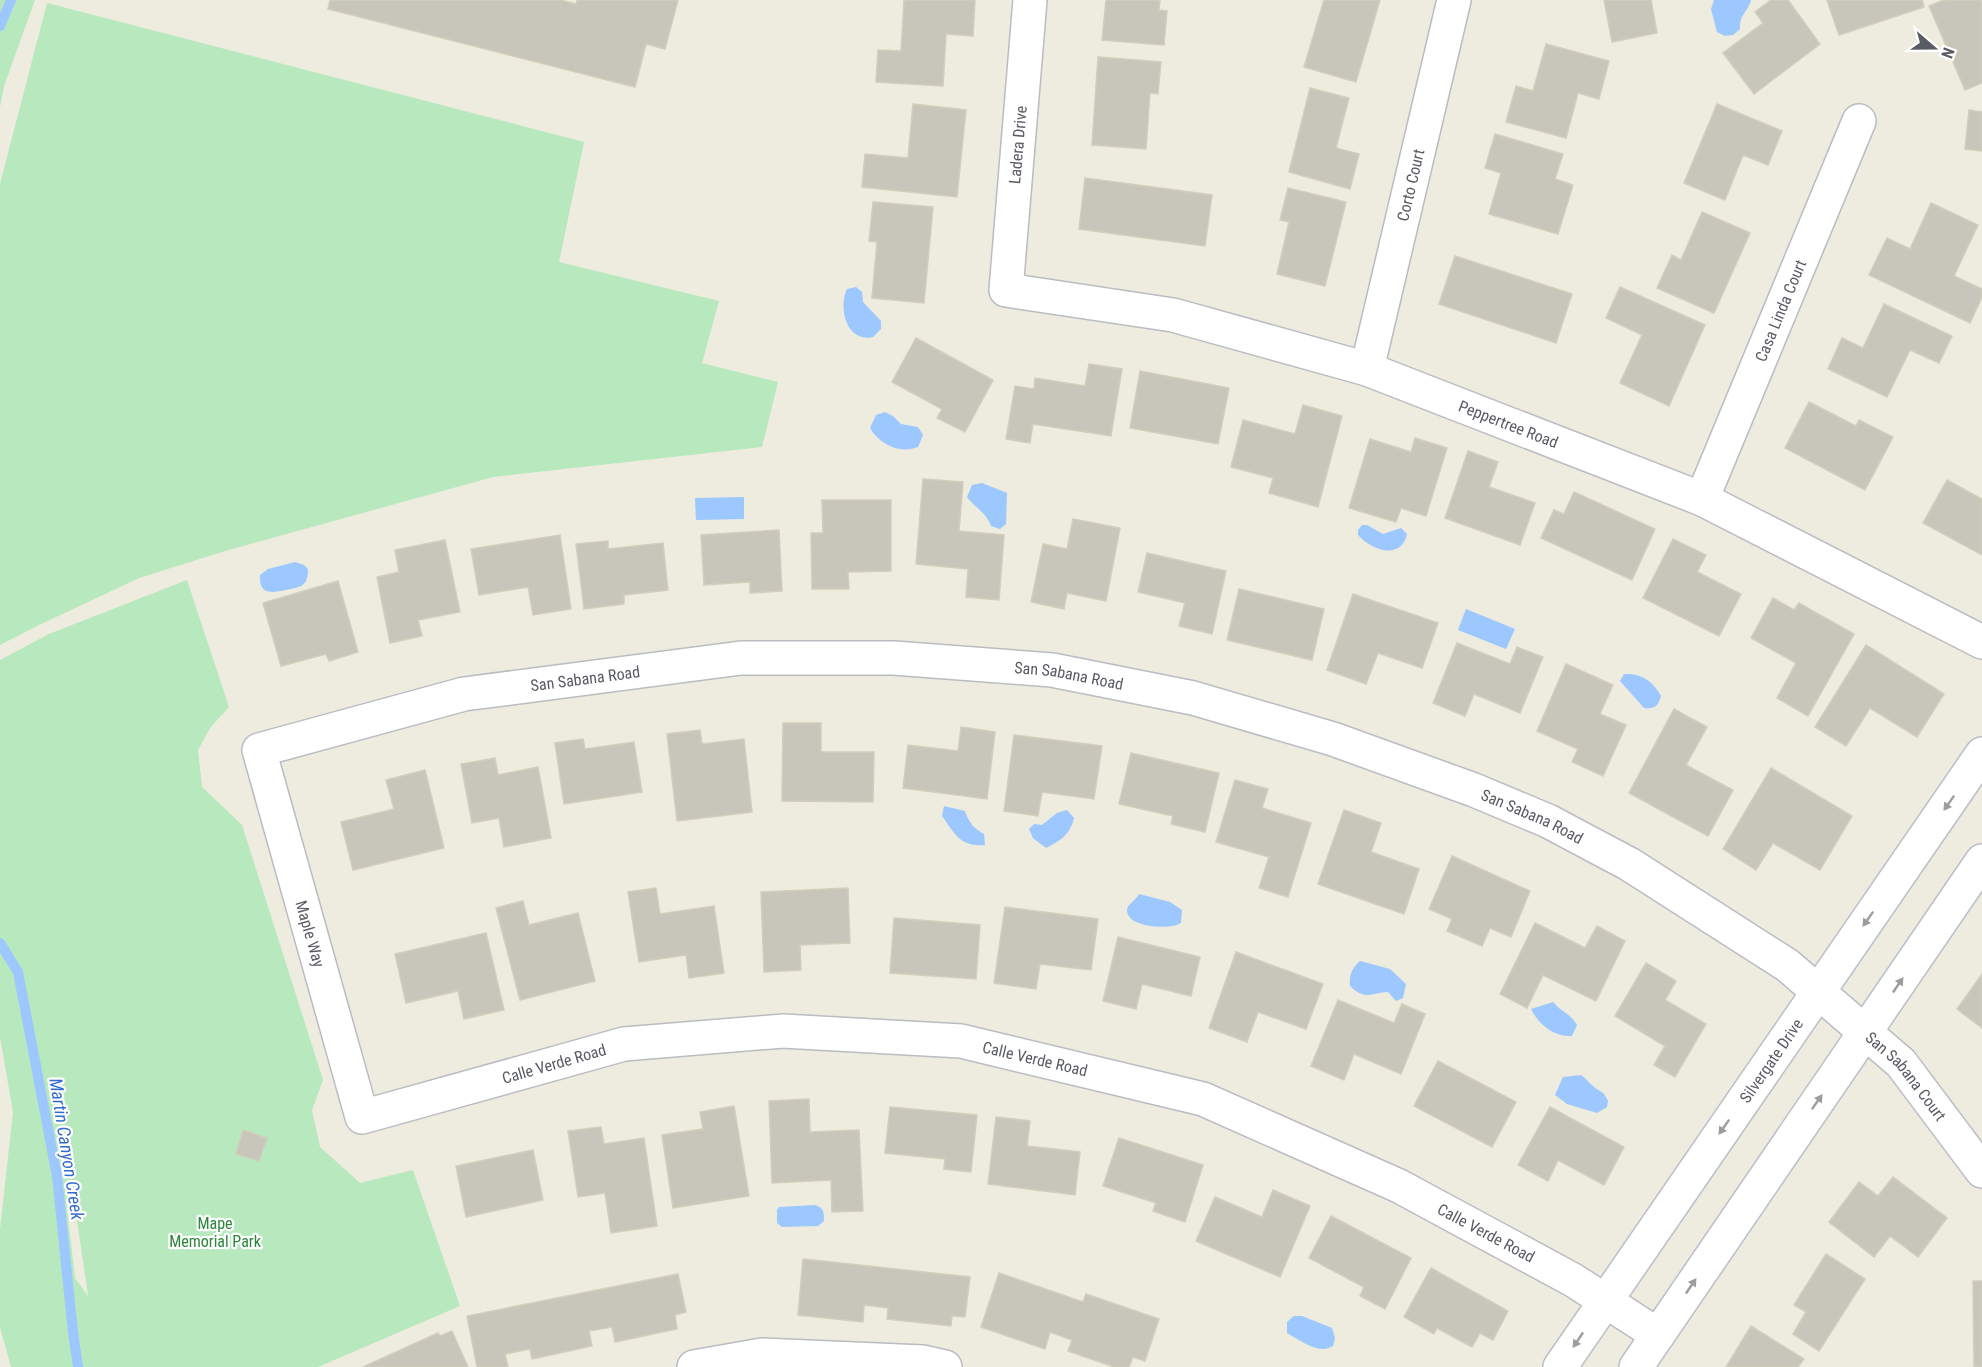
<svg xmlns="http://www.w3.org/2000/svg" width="1982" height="1367" viewBox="0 0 1982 1367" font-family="'Roboto Condensed',sans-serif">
<rect width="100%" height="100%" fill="#edecde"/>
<g fill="#b7e8be" fill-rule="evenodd">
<polygon points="0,0 35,0 4,86 0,107"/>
<polygon points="47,3 584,142 559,262 719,301 702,363 778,382 762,447 493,477 225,551 139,578 37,626 0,645 0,184"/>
<path d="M187,580L229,707L210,728L198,750L202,787L242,825L323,1080L312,1110L320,1147L360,1183L413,1170L460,1306L318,1367H11L0,1327V1229L13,1112L0,1037V660L49,634ZM73,1194L88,1295V1296L75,1278L66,1200Z"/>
</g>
<g fill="#9cc7ff">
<path d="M1714,0H1751C1748,12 1739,15 1740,29L1733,35L1725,36L1717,32L1711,9Z"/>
<path d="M856,287L862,292L863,302L881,321V329L873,337C846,343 838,307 847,289Z"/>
<path d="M885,412L893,416L901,424L918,427L923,435L918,447C900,454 880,445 870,428L876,415Z"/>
<path d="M982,483L1007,493L1006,524L1000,529L991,526C986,512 975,508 967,497L972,485Z"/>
<polygon points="744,497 744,519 696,520 695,498"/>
<path d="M1362,525H1367L1383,534L1401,528L1407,534C1401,561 1371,550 1358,535V530Z"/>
<path d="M295,562L304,565L308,569C308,576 307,583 301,586C297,588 290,589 286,590C271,593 259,595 260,575L268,569Z"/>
<polygon points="1466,609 1515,629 1506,649 1458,630"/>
<path d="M1624,674C1641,673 1653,681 1661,696C1658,706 1655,709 1644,708L1620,681Z"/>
<path d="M944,806L965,811C968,821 974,829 984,834L985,845C960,847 955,834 942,816Z"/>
<path d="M1067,810L1074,818C1070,835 1060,841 1046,848L1033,838L1029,829L1034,824L1042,825L1057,813Z"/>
<path d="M1139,894L1170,902L1182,910L1181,923C1171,930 1125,928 1127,909C1128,904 1137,899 1139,894Z"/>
<path d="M1360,961L1390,969L1406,984L1403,998L1396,1001L1388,992C1370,993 1366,1001 1350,986C1349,975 1352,968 1360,961Z"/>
<path d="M1553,1002C1562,1013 1569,1012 1577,1025L1572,1036C1554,1037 1539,1025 1531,1009Z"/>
<path d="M1581,1075C1586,1078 1588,1082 1593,1086C1601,1093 1603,1090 1608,1101L1607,1107L1597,1113L1567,1104L1555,1095L1563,1077Z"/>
<path d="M815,1205C824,1208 824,1212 824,1221L818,1226L782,1227L777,1223V1210L779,1207Z"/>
<path d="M1294,1316H1302L1332,1328L1335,1338L1333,1346C1319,1355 1301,1341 1287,1333V1322Z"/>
</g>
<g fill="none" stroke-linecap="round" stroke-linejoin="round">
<g stroke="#9cc7ff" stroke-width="10">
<polyline points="0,26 11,0"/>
<polyline points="0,943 18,972 57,1176 73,1332 78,1367"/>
</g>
</g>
<g fill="#c8c5bb" stroke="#d2cebc" stroke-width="1.5">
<polygon points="330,0 560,0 576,4 577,0 678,0 665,49 646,44 635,87 328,9"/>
<polygon points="904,0 975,0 973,36 946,34 943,86 876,82 878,50 901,51"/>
<polygon points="1106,0 1160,0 1159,10 1167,11 1164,45 1102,40"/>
<polygon points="1324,0 1380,0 1356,82 1304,67"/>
<polygon points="1604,0 1651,0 1657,33 1612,42"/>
<polygon points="1771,0 1788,0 1820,44 1754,94 1723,53 1763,23 1755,12"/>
<polygon points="1827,0 1922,0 1924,7 1839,35"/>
<polygon points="1944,0 1982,0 1982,83 1965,90 1929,6"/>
<polygon points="1546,44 1609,61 1599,99 1578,93 1566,138 1506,122 1516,86 1533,91"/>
<polygon points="1098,57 1161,62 1158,94 1150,93 1146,149 1092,145"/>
<polygon points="1310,88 1349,98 1336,148 1359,154 1350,189 1289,172"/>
<polygon points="913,104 966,110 957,197 862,187 865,154 908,158"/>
<polygon points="1717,104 1782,131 1768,165 1743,155 1725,200 1684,183"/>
<polygon points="1969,110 1982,112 1982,151 1965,149"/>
<polygon points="1495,134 1563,154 1555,179 1573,185 1558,234 1489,214 1501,173 1485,168"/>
<polygon points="1085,178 1212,195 1205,246 1079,229"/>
<polygon points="1288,188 1346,202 1325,286 1277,274 1289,222 1280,220"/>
<polygon points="873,202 933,207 924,303 872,298 877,242 869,241"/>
<polygon points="1931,203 1978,225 1954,276 1982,289 1982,297 1970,323 1869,275 1887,238 1910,249"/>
<polygon points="1702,212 1750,233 1714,313 1657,288 1672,255 1681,260"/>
<polygon points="1455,256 1572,294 1556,343 1439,304"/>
<polygon points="1620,287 1705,325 1669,406 1620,383 1642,335 1606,318"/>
<polygon points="1884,304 1952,336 1939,363 1910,350 1887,397 1828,369 1842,338 1863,348"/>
<polygon points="916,338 993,380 965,432 937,418 942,409 892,382"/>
<polygon points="1089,364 1122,369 1111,436 1033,424 1030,443 1006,439 1015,386 1034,389 1035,378 1085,386"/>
<polygon points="1140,371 1229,388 1218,444 1130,428"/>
<polygon points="1809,402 1856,426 1859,420 1893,437 1865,490 1785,448"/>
<polygon points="1303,405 1342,416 1318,507 1269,493 1273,478 1231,467 1243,420 1295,434"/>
<polygon points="1415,438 1447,448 1426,516 1401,508 1396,522 1349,508 1370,439 1411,452"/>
<polygon points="1468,451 1498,462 1489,487 1535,503 1520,545 1445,518"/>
<polygon points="923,479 963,482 959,531 1004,535 999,600 966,597 968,569 916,564"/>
<polygon points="1947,480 1982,499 1982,555 1923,523"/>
<polygon points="1574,492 1655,529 1632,580 1541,538 1554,510 1564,514"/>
<polygon points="822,500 891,500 891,571 848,572 849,589 812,589 811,533 823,533"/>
<polygon points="1073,519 1120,528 1106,601 1067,593 1064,609 1031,602 1043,544 1067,549"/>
<polygon points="779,530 782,591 750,593 750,582 704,585 701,535"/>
<polygon points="560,535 571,609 533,615 528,587 479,595 471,549"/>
<polygon points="1673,539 1706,555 1697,572 1741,594 1719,636 1643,598"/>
<polygon points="445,540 460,612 418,620 422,636 390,643 377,577 399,572 395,550"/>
<polygon points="608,541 608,549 663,543 668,590 624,595 624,604 584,609 576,544"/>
<polygon points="1147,553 1226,571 1212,634 1179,626 1185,603 1138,592"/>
<polygon points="338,581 358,652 329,661 326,654 281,666 263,603"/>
<polygon points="1239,589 1324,609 1312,660 1227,640"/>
<polygon points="1353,594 1438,623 1422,668 1378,653 1366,684 1327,670"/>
<polygon points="1773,598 1794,610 1799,603 1854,634 1808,716 1777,698 1796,663 1751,638"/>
<polygon points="1457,643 1510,664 1517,647 1543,657 1520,713 1474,694 1465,716 1433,703"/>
<polygon points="1866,645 1944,694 1917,737 1870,708 1846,746 1815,727"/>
<polygon points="1566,664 1613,685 1600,714 1626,725 1603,776 1572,762 1578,749 1537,731"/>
<polygon points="1674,709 1707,727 1686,765 1733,790 1708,836 1629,793"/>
<polygon points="783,723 821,723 821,752 874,752 873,802 782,801"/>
<polygon points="961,727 995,732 987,799 903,788 908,745 958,751"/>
<polygon points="700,730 702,744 744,739 752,812 677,821 667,734"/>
<polygon points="1014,735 1102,746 1094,799 1042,792 1038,816 1004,811"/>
<polygon points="583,739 585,749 634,742 642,792 564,804 555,743"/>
<polygon points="1131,753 1219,773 1205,832 1171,824 1173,816 1119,804"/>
<polygon points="495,758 498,775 538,767 551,838 504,847 499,818 472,823 461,764"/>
<polygon points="1771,768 1852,816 1820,870 1773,843 1756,870 1723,849"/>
<polygon points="425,770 444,848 353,870 341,822 394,809 386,780"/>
<polygon points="1235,780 1268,789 1262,808 1311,823 1288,897 1259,888 1269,857 1216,842"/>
<polygon points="1344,810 1381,823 1371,852 1419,869 1404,914 1318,884"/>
<polygon points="1452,856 1530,891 1511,937 1490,928 1482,946 1447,931 1452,919 1429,909"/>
<polygon points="656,888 660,914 714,906 724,973 689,978 686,955 639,962 628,892"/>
<polygon points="848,888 850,943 800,945 801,970 764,972 761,892"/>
<polygon points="523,901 529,925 578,913 595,981 520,1000 496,908"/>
<polygon points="1005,907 1098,919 1091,970 1040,964 1036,989 994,983"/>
<polygon points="894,918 980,925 976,979 890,973"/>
<polygon points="1535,923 1585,948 1597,926 1625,941 1596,1001 1543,975 1527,1008 1500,994"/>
<polygon points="486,933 504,1010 464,1019 458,991 406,1003 395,954"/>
<polygon points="1118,937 1200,957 1191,996 1142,984 1136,1009 1103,1001"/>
<polygon points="1236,952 1323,984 1306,1029 1258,1012 1247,1042 1209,1028"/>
<polygon points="1646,963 1676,981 1665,1000 1706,1024 1675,1077 1654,1065 1665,1046 1615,1016"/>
<polygon points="1982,974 1982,1028 1957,1009"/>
<polygon points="1338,1000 1394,1023 1402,1004 1425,1014 1401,1074 1354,1054 1344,1080 1311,1066"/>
<polygon points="1438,1061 1516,1102 1492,1147 1414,1106"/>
<polygon points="809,1099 810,1132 859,1130 863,1211 832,1212 831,1180 772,1183 769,1101"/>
<polygon points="734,1106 749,1196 673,1208 662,1135 703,1129 700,1112"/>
<polygon points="890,1107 977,1115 971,1172 944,1169 945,1159 885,1153"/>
<polygon points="1550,1107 1624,1147 1604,1185 1558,1160 1548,1181 1518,1165"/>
<polygon points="996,1117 1030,1121 1027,1146 1080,1152 1075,1195 988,1184"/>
<polygon points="601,1127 604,1144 644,1138 657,1226 611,1233 605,1193 578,1197 568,1131"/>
<polygon points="243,1130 267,1138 259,1161 236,1154"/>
<polygon points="1119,1138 1203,1165 1185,1222 1153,1211 1156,1203 1103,1186"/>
<polygon points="533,1150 543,1200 466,1217 456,1166"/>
<polygon points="1893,1177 1947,1218 1918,1257 1890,1236 1874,1257 1829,1222 1859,1182 1878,1196"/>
<polygon points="1273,1190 1310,1206 1280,1277 1196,1241 1215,1197 1262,1217"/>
<polygon points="1331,1216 1411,1258 1385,1309 1360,1296 1364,1287 1309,1258"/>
<polygon points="1826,1254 1865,1279 1819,1351 1793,1334 1806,1312 1794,1305"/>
<polygon points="803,1259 970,1277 965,1317 952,1316 951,1326 887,1319 888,1308 864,1305 863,1322 798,1315"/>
<polygon points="1431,1268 1508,1311 1493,1340 1480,1333 1472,1347 1437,1328 1434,1334 1404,1317"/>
<polygon points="999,1273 1083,1302 1086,1294 1159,1319 1145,1361 1133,1357 1129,1367 1114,1367 1068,1351 1072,1340 1050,1332 1045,1349 981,1327"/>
<polygon points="678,1274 686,1312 675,1315 677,1329 615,1342 612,1327 589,1331 592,1346 532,1359 530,1349 505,1354 508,1367 477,1367 467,1316"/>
<polygon points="1973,1281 1982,1281 1982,1367 1974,1367"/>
<polygon points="1751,1326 1804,1359 1798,1367 1726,1367"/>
<polygon points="452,1331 468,1367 363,1367 438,1333 440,1336"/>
</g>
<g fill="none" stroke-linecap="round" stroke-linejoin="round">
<g stroke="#babcc2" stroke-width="36">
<g id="street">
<path id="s1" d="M1030,0L1006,290L1173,315L1367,369L1702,499L1982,642"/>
<path id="s2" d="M1367,369L1454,0"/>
<path id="s3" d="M1702,499L1859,121"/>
<path id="s4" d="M1658,1335L1573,1280L1399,1186L1203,1099L961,1041L783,1031L624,1044L362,1117L259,750L464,694L741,658H894L1052,670L1193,698L1333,739L1474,790L1548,821L1629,864L1787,965L1901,1063L1982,1171"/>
<polyline points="694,1367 762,1355 923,1362 945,1367"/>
</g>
</g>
<g stroke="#bcbec7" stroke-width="36">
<g id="secondary">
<path id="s5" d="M1560,1367L1982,754"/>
<polyline points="1636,1367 1982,861"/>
</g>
</g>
<use href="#street" stroke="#fff" stroke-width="33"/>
<use href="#secondary" stroke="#fff" stroke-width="33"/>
</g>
<defs><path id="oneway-solid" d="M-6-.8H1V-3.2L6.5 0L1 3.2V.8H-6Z" transform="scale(1.5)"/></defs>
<g fill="#9b9da1">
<use href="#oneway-solid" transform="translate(1949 803) rotate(125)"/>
<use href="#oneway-solid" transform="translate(1868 919) rotate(125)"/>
<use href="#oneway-solid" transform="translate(1898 985) rotate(-56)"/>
<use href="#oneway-solid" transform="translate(1817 1102) rotate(-55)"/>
<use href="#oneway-solid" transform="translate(1724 1127) rotate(125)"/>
<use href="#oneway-solid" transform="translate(1691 1286) rotate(-56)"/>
<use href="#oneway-solid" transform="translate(1578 1340) rotate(124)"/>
</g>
<g text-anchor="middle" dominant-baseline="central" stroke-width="4.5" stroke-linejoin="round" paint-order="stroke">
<g font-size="16" fill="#585b62" stroke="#fff">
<text transform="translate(1018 145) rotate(-85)">Ladera Drive</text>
<text stroke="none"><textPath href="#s2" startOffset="189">Corto Court</textPath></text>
<text stroke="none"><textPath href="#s3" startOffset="204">Casa Linda Court</textPath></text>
<text stroke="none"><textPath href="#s1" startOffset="813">Peppertree Road</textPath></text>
<text stroke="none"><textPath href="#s4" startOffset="2574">San Sabana Road</textPath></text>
<text stroke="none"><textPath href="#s4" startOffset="2088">San Sabana Road</textPath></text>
<text stroke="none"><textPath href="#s4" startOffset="3060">San Sabana Road</textPath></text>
<text transform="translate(310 934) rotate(74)">Maple Way</text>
<text transform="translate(1035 1059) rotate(13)">Calle Verde Road</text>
<text stroke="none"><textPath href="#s5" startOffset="372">Silvergate Drive</textPath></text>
<text transform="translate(554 1064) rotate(-16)">Calle Verde Road</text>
<text stroke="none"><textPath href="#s4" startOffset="3519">San Sabana Court</textPath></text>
<text transform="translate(1486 1233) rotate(28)">Calle Verde Road</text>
</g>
<g font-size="16" fill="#2c853b" stroke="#fff">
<text x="215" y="1223">Mape<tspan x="215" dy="18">Memorial Park</tspan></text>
</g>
<g font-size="18" font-style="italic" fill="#346bce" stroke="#fff">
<text transform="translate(67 1149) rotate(81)">Martin Canyon Creek</text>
</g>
</g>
<g transform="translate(1934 48) rotate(110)" stroke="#ffffff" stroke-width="4.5" paint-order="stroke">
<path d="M0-4.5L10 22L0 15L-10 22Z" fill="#585b62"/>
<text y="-9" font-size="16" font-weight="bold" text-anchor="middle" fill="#585b62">N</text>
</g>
</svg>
